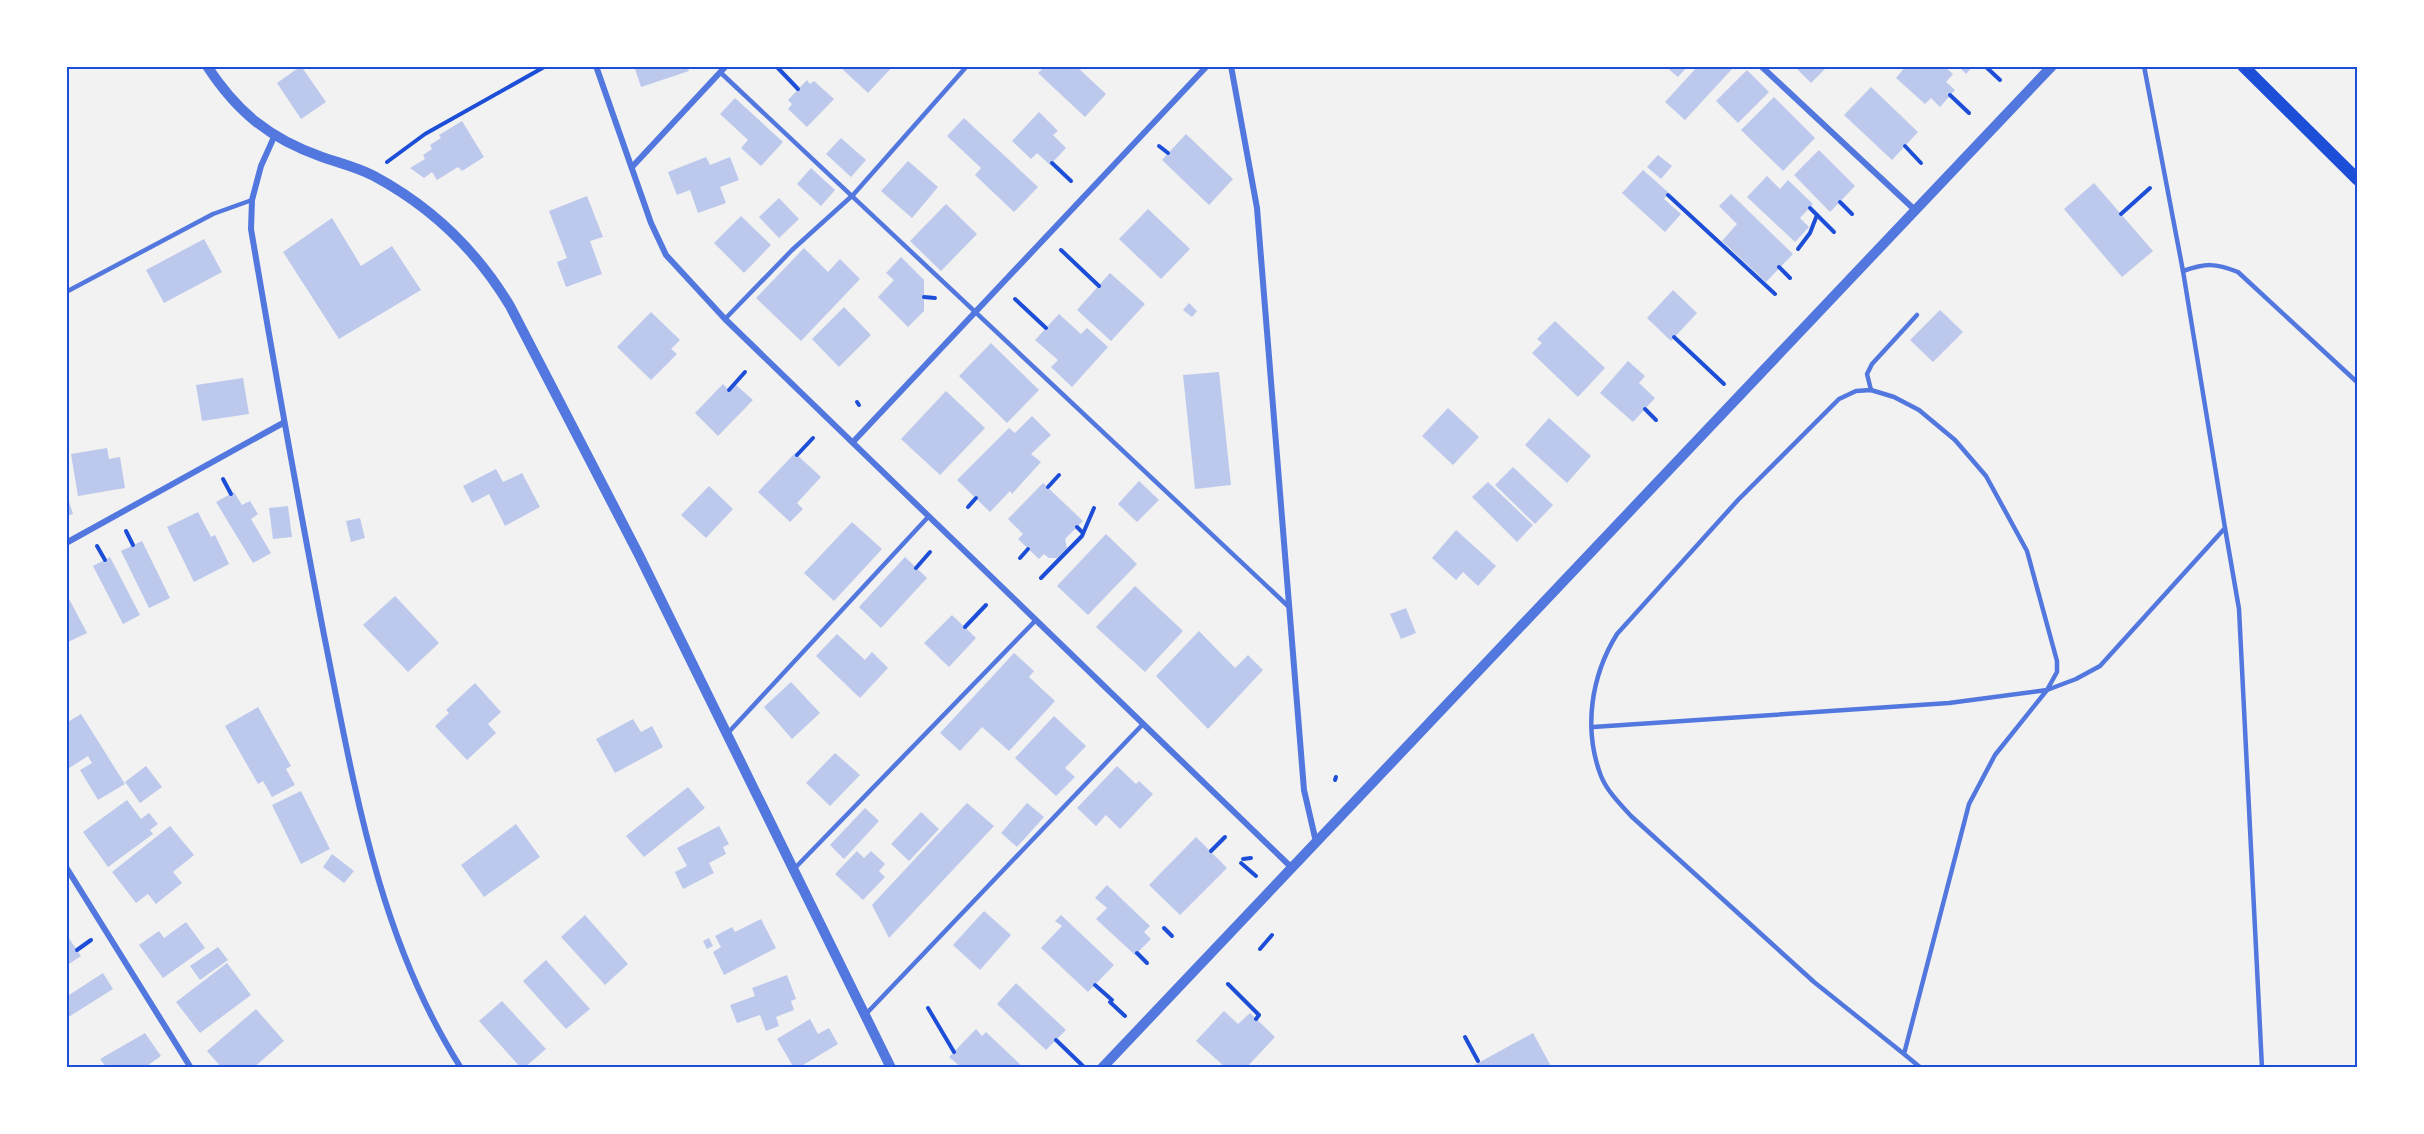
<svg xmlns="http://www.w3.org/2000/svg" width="2424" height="1134" viewBox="0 0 2424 1134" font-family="'Fira Sans',sans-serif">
<rect width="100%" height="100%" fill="#f2f2f2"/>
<g fill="#bdc9ec">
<polygon points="301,66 326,102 301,119 277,83"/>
<polygon points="634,66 687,66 689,71 641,87"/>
<polygon points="839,66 893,66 868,93"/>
<polygon points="1045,66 1076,66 1106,94 1085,117 1038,73"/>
<polygon points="1665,66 1688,66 1678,77"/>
<polygon points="1698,66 1728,66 1732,69 1685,120 1665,102"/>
<polygon points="1794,66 1828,66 1811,83"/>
<polygon points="1906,66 1944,66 1953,74 1946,82 1955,90 1940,107 1931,98 1925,104 1896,78"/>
<polygon points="1958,66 1973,66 1966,74"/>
<polygon points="1747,70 1769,92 1738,123 1716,101"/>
<polygon points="807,80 810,84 814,81 834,99 807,127 788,109 792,104 788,100"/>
<polygon points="1871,87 1918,132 1892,160 1844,115"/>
<polygon points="1774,97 1815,138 1783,171 1741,130"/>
<polygon points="735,98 783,142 761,166 741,148 748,140 720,114"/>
<polygon points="1039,112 1058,131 1053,135 1066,148 1050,165 1037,153 1031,159 1012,141"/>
<polygon points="964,118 1038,187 1014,212 975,175 981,168 947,136"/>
<polygon points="462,121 484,157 462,171 458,167 437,180 432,172 424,178 410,168 425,159 423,155 432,149 430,145 441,138 439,135"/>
<polygon points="1186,134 1233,179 1209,205 1162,160"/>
<polygon points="841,138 866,160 851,177 826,154"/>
<polygon points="1819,150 1855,186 1830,212 1794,175"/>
<polygon points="1658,155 1672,166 1661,179 1647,167"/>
<polygon points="706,157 710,165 730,157 739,180 720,187 726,203 698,213 690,190 677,195 668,172"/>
<polygon points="908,161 938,187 912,218 881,191"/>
<polygon points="811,168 835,190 821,206 797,184"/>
<polygon points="1643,170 1669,193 1664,199 1681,214 1665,232 1622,193"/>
<polygon points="1767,176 1780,189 1788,180 1813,204 1800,218 1809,227 1795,242 1747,197"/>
<polygon points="2094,183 2153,251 2122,277 2064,209"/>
<polygon points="1731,194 1793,254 1766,282 1722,241 1737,224 1719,206"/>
<polygon points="587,196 603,237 590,241 602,274 566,287 557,262 567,258 549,211"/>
<polygon points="779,198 799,219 779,238 759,217"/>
<polygon points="946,204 977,234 941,271 910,241"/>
<polygon points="1148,209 1190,249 1161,279 1119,239"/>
<polygon points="741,216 771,245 744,273 714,243"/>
<polygon points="332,218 361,266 392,246 421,290 339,339 283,252"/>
<polygon points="204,239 222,272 164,303 146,270"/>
<polygon points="804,248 828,272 840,259 860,279 801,341 756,298"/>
<polygon points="901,257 924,280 924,311 908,327 878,297 894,280 886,273"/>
<polygon points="1110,273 1145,304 1111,341 1077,310"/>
<polygon points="1673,290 1697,313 1671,341 1647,318"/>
<polygon points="1189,303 1197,311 1192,317 1183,310"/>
<polygon points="844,307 871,335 839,367 812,339"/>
<polygon points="1940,310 1963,332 1933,362 1910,340"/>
<polygon points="651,312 680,340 671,349 677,354 651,380 617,347"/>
<polygon points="1059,314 1081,334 1087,328 1108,347 1072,387 1051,367 1058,360 1035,340"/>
<polygon points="1555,321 1605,368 1578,397 1532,353 1542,343 1537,339"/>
<polygon points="991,343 1039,390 1007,423 959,376"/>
<polygon points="1628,361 1645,376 1639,383 1655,398 1633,422 1600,393"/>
<polygon points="1219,372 1231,485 1195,489 1183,375"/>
<polygon points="243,378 249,414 202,421 196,385"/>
<polygon points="723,384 730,391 736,385 753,400 718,436 695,413"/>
<polygon points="946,391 985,428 940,475 901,439"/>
<polygon points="1448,408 1479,437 1453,465 1422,436"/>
<polygon points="1032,416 1051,435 1031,454 1041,462 1012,494 1010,491 990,512 957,480 1009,428 1015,433"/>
<polygon points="1549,418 1591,456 1567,483 1525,445"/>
<polygon points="107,448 109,459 120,457 125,488 78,496 71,454"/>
<polygon points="795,453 821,477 797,503 803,509 790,522 758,492"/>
<polygon points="1513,467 1553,505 1535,524 1495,485"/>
<polygon points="496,469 503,482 522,473 540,507 505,526 489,494 472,503 463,486"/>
<polygon points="1139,481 1159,500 1137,522 1118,504"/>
<polygon points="1488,482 1533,525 1517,542 1472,497"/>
<polygon points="1043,483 1083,521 1065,539 1067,548 1057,558 1049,558 1044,554 1039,559 1018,539 1023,534 1008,519"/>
<polygon points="709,486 733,509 706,538 681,515"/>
<polygon points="66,492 73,514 66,516"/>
<polygon points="234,492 242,505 250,501 258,514 251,519 271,553 253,563 216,502"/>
<polygon points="288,506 292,537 273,539 269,508"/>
<polygon points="198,512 211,537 215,535 229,564 194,582 167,527"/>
<polygon points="360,518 365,538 351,542 346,521"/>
<polygon points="852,522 882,549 834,601 804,573"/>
<polygon points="1456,530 1496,566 1478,586 1463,572 1456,580 1432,558"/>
<polygon points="1106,534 1137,564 1088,615 1057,586"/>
<polygon points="142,541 170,598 149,608 121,551"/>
<polygon points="110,557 140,615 123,624 93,566"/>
<polygon points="905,557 927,578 881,628 859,607"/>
<polygon points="1135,586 1183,631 1145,672 1096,627"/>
<polygon points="66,593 87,633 66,643"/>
<polygon points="395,596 439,643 408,672 363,625"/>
<polygon points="1406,608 1416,633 1401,639 1390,614"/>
<polygon points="952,615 976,638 949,667 924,643"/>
<polygon points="1199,631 1235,668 1248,655 1263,670 1208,729 1156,676"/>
<polygon points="837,634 865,660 872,652 888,668 860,698 816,656"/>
<polygon points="1014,653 1034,671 1029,677 1055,701 1009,751 982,727 960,751 940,733"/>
<polygon points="791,682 820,713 792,739 764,707"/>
<polygon points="475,683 501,712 488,724 496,733 467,760 435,726 449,713 446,710"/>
<polygon points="258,707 291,766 286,769 295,785 272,797 263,781 258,784 225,726"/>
<polygon points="81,714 125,784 98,800 80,770 92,763 88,756 66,770 66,723"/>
<polygon points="1054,716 1086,746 1065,768 1075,777 1056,796 1015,758"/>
<polygon points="633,719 641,732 652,726 663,747 615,773 596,739"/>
<polygon points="835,753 860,775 830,806 806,783"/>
<polygon points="146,766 162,787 140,803 125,782"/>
<polygon points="1117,766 1136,784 1139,781 1153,794 1120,829 1106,815 1096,826 1077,808"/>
<polygon points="688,787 705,808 644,857 626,836"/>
<polygon points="301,791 330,849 301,864 272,805"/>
<polygon points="127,800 141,819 149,813 158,824 150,830 153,834 108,867 83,832"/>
<polygon points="967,803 994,826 889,938 872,905"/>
<polygon points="1027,803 1044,817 1017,847 1001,833"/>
<polygon points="865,808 879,821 844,859 830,845"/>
<polygon points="921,812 939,829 909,861 891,844"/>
<polygon points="516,824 540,857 484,897 461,865"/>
<polygon points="170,826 194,855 173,872 182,883 156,904 148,894 136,903 112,872"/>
<polygon points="719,826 729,844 723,847 726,854 709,863 714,873 683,889 675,872 687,866 677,848"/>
<polygon points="1196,837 1227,868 1180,915 1149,885"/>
<polygon points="857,851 864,858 871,851 885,864 879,871 885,877 863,900 835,874"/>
<polygon points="332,854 354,871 344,883 323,867"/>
<polygon points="1107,885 1150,926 1144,932 1151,939 1135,955 1096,919 1107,908 1095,898"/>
<polygon points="984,911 1011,935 980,970 953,945"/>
<polygon points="585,915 628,964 605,985 561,937"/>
<polygon points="1061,915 1114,965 1088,992 1041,948 1062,926 1055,921"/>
<polygon points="761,919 776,948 724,975 713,952 721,947 715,936 732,927 735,932"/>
<polygon points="186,922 205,948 163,978 139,945 159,931 164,938"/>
<polygon points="66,934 81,956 66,966"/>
<polygon points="709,938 713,946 707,949 703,941"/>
<polygon points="218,947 228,960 200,980 190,966"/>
<polygon points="546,960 590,1009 566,1029 523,981"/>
<polygon points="227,963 251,995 200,1033 176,1002"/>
<polygon points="103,973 113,989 67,1018 66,997"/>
<polygon points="787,975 796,999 791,1001 794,1010 776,1017 779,1026 766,1031 760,1015 737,1023 730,1005 755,996 752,988"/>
<polygon points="1016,983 1066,1030 1046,1050 997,1004"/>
<polygon points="502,1001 546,1049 524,1068 521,1068 479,1021"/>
<polygon points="256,1009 284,1041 253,1068 222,1068 207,1051"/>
<polygon points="1224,1011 1238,1024 1250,1013 1275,1037 1246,1068 1226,1068 1196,1041"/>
<polygon points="810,1019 818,1034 829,1028 838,1044 798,1068 794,1068 777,1039"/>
<polygon points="976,1029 982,1036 986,1032 1024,1068 962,1068 949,1057"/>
<polygon points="145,1033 161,1056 144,1068 107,1068 100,1059"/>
<polygon points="1533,1033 1552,1068 1469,1068"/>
</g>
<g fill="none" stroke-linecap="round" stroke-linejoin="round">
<g stroke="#1d4ed8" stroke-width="4">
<polyline points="776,66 798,89"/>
<polyline points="1985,66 2000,80"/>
<polyline points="1950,95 1969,113"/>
<polyline points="1159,146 1168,153"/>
<polyline points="1905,146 1921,163"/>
<polyline points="387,162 425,134 546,66"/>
<polyline points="1052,163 1071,181"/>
<polyline points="1668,195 1775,294"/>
<polyline points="1840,202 1852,214"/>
<polyline points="1810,208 1834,232"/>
<polyline points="2121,214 2150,188"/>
<polyline points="1798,249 1810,233 1817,215"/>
<polyline points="1061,250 1099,286"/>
<polyline points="1779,267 1790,278"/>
<polyline points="924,297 935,298"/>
<polyline points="1015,299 1046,328"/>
<polyline points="1674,337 1724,384"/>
<polyline points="729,390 745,372"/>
<polyline points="857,402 859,405"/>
<polyline points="1645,409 1656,420"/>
<polyline points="797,455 813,438"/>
<polyline points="223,479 231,494"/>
<polyline points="1048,487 1059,475"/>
<polyline points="968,507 976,498"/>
<polyline points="1077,527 1083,533"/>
<polyline points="126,531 133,545"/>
<polyline points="97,546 105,560"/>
<polyline points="1020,558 1028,549"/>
<polyline points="916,568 930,552"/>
<polyline points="1041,578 1082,536 1094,508"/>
<polyline points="965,627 986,605"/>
<polyline points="1335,780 1336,777"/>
<polyline points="1211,851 1225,837"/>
<polyline points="1243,859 1251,858"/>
<polyline points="1241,863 1256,876"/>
<polyline points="1164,928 1172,936"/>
<polyline points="1260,949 1272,935"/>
<polyline points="77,950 91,940"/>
<polyline points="1137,953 1147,963"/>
<polyline points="1228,984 1259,1015 1256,1019"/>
<polyline points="1095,985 1112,1000"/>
<polyline points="1110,1002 1125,1016"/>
<polyline points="928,1008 954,1052"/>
<polyline points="1465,1037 1478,1061"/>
<polyline points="1056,1040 1083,1066"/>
</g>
<g stroke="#5277de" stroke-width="4.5">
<polyline points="720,72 1289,607"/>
<path d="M2183,271C2206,263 2215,263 2238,272L2358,383"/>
<polyline points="66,292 213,214 252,200"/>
<polyline points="725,319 792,250 853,195 967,66"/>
<polyline points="1871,390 1867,374 1872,364 1917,315"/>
<polyline points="2225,528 2239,609 2262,1068"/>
<polyline points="1593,727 1949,703 2047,690 2076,679 2100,666 2225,528 2183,271 2144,66"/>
<polyline points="727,734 929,516"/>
<polyline points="795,868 1036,620"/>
<polyline points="865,1015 1143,724"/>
<path d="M1904,1054L1814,982L1631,816C1620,804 1607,791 1601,776C1583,729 1591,676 1617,634L1738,500L1839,399L1856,391L1871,390L1894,397L1919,410L1955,440L1986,476L2027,551L2057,661V672L2047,690L1995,755L1969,804L1904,1054L1921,1068"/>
</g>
<g stroke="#5277de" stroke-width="6">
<polyline points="596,66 651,223 666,255 725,319 1292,868"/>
<polyline points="1231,66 1257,208 1304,790 1316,842"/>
<polyline points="1761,66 1915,210"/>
<path d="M274,137L261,166L252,200L251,229C274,365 298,500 324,635C354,784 378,938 461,1068"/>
<polyline points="632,167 726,66"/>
<polyline points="853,442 1207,66"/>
<polyline points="66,543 283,423"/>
<polyline points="66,867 191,1068"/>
</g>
<g stroke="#5277de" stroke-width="10">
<path d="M207,66C237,112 270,139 322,157C339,163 357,167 374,176C430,206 477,251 510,306L639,555L891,1068"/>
<polyline points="1102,1068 2052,66"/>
</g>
<polyline stroke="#1d4ed8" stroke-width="12" points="2243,66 2358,180"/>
</g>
<rect width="2424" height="1134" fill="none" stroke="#ffffff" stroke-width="135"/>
<rect x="68" y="68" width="2288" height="998" fill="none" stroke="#1d4ed8" stroke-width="2"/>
</svg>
